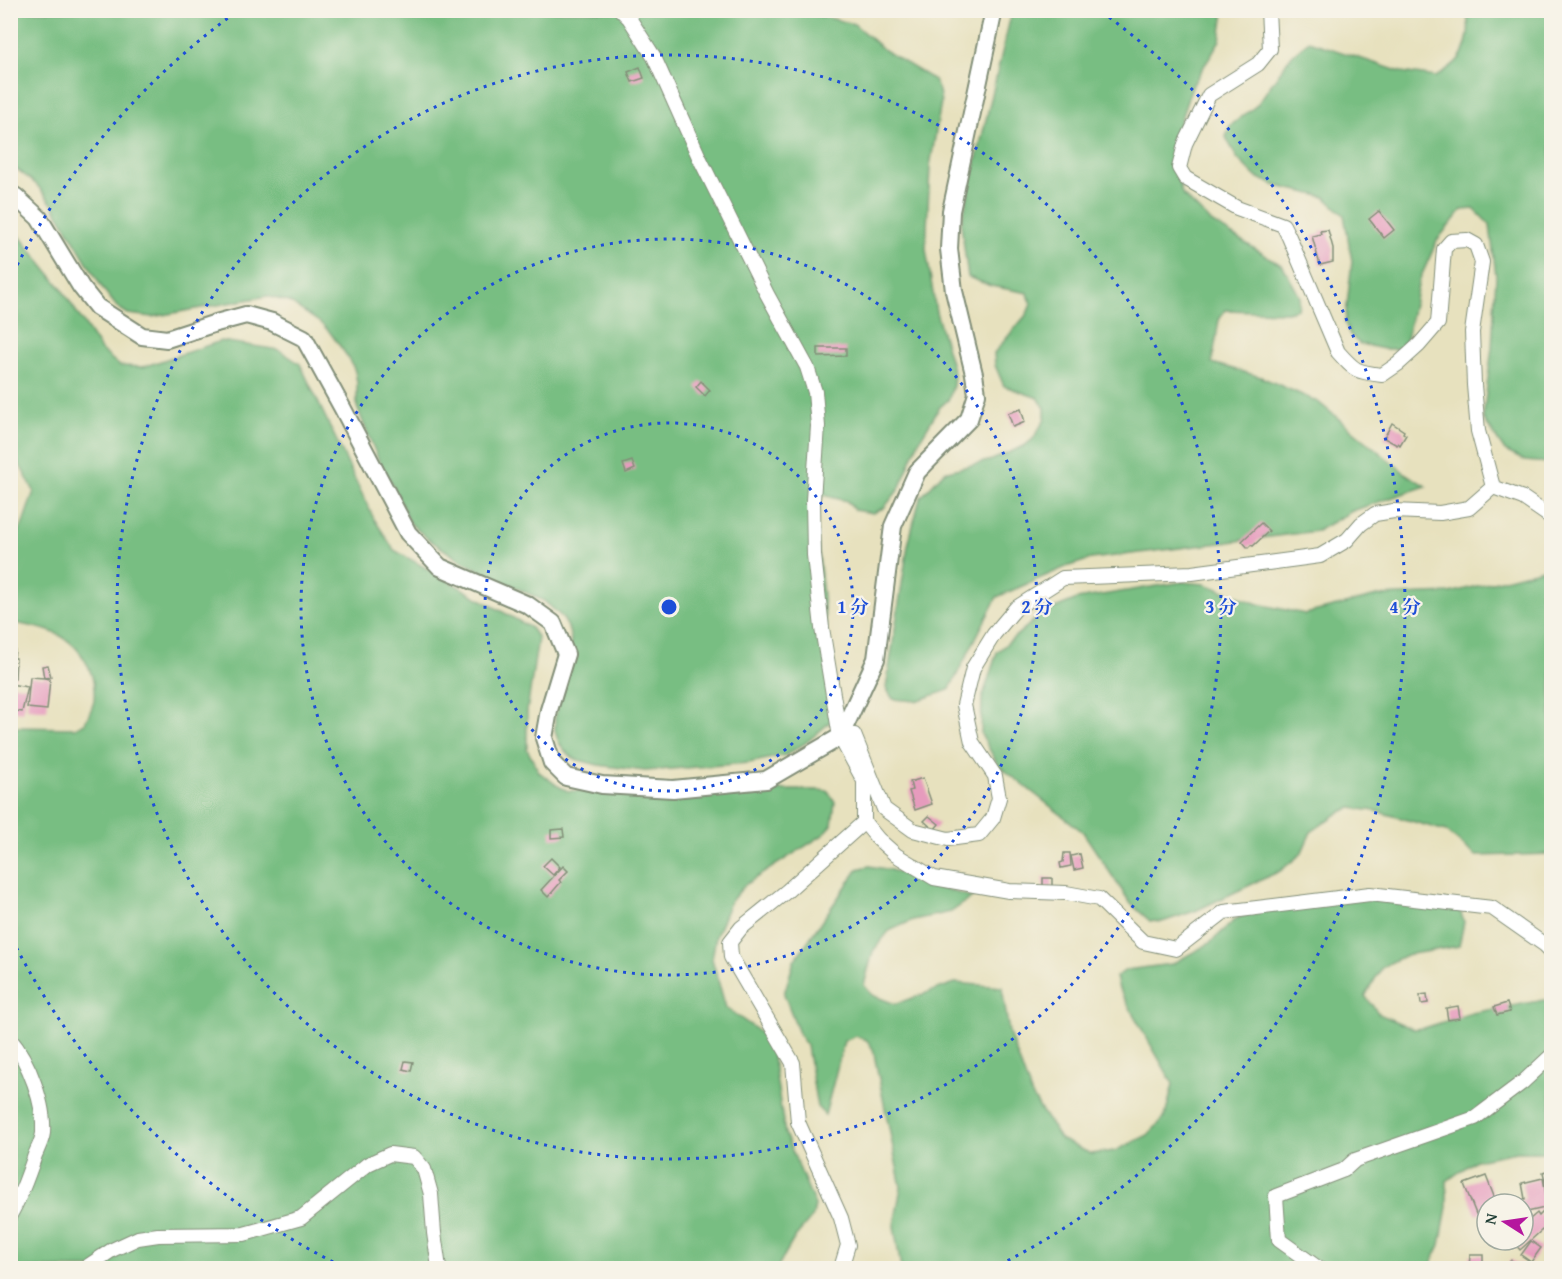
<svg xmlns="http://www.w3.org/2000/svg" width="1562" height="1279" viewBox="0 0 1562 1279" font-family="'Gentium Book Plus','Noto Serif JP',serif">
<rect width="100%" height="100%" fill="#f7f3e8"/>
<filter id="ink" filterUnits="userSpaceOnUse"><feTurbulence type="fractalNoise" baseFrequency=".0167" numOctaves="2"/><feDisplacementMap in="SourceGraphic" scale="12" xChannelSelector="R" yChannelSelector="G"/><feConvolveMatrix kernelMatrix="1 2 1 2 8 2 1 2 1" color-interpolation-filters="sRGB"/></filter>
<filter id="wash" filterUnits="userSpaceOnUse"><feTurbulence type="fractalNoise" baseFrequency=".008" numOctaves="4" result="noise"/><feDisplacementMap in="SourceGraphic" scale="24" xChannelSelector="R" yChannelSelector="G"/><feGaussianBlur stdDeviation="1.35" result="paint"/><feColorMatrix in="noise" values="0 0 0 0 0 0 0 0 0 0 0 0 0 0 0 0 0 1.4 0 .05"/><feComposite in="paint" operator="in"/></filter>
<g filter="url(#wash)">
<rect width="100%" height="100%" fill="#e7e1be"/>
<g fill="#78be82" stroke="#4c7e5b" stroke-width="1.5">
<polygon points="10,11 800,11 854,24 884,50 934,80 939,91 941,102 930,166 926,249 936,312 954,373 953,385 949,399 939,408 919,441 899,489 884,508 873,513 854,510 847,501 823,495 814,506 835,718 807,742 786,755 749,763 645,771 598,765 575,759 566,752 559,743 555,731 555,718 568,662 571,639 568,627 562,617 544,601 463,562 428,539 410,523 390,480 383,471 357,407 357,382 355,371 350,360 329,331 319,322 289,302 267,296 152,317 128,314 117,307 103,289 53,205 37,185 18,170 11,166"/>
<polygon points="1012,11 1224,11 1220,40 1192,86 1171,148 1182,194 1211,222 1283,266 1300,297 1298,309 1287,312 1225,310 1219,320 1212,363 1261,377 1318,402 1406,474 1426,486 1352,511 1317,531 1091,559 1066,567 997,597 949,690 916,701 893,699 886,688 908,545 920,498 944,472 992,460 1024,446 1033,439 1045,419 1045,408 1038,398 1004,386 995,365 994,353 1027,314 1031,304 1028,293 991,286 968,277 961,224"/>
<path d="M1464,11H1551V462L1549,463L1525,461L1505,451L1483,418L1492,347L1496,276L1490,225L1474,209L1462,210L1438,239L1419,281L1406,341L1397,349H1384L1360,344L1350,335L1345,323L1352,261L1344,215L1325,197L1277,186L1256,177L1237,158L1226,137L1230,126L1257,105L1291,56L1309,41L1401,72L1436,77C1442,72 1450,68 1456,62C1467,52 1473,23 1464,11Z"/>
<path d="M10,224L61,288L101,350L120,366L143,367L221,341L279,350L300,364L374,519L394,550L531,628L538,638L527,711V749L539,772L558,786L568,791L817,790L828,791L835,802L832,825L823,835L746,884L730,902L716,936L712,959L726,1008L770,1039L785,1134L815,1205L813,1216L795,1237L777,1268H11V727L75,728L85,723C88,716 93,708 94,700C97,671 79,642 52,632C39,627 24,625 11,622V542L22,526L34,491L11,449L10,372L15,353L10,341Z"/>
<polygon points="1551,567 1551,854 1476,856 1446,831 1376,811 1351,808 1340,812 1311,832 1301,854 1280,871 1195,911 1162,922 1150,921 1131,904 1083,832 998,765 981,734 982,699 997,652 1043,613 1077,599 1182,582 1205,584 1258,604 1305,614 1377,596 1450,593"/>
<polygon points="869,866 891,870 936,887 972,897 951,912 913,920 889,931 873,951 864,985 872,995 895,1004 955,983 1002,987 1009,1033 1032,1096 1060,1139 1091,1154 1115,1151 1148,1135 1165,1117 1173,1084 1119,989 1116,977 1126,970 1172,964 1210,943 1236,919 1258,909 1356,897 1460,911 1464,922 1459,946 1406,955 1382,967 1365,996 1379,1014 1413,1029 1424,1028 1472,1013 1544,1000 1551,1001 1551,1152 1516,1152 1476,1160 1447,1181 1447,1207 1440,1245 1429,1268 901,1268 894,1226 901,1187 873,1049 867,1040 856,1036 844,1041 825,1115 817,1107 807,1046 800,1036 784,994 794,961 858,869"/>
</g>
<g id="blocks">
<g fill="#e69bbd">
<polygon points="640,67 644,78 632,82 628,72"/>
<polygon points="1379,211 1394,230 1384,238 1369,219"/>
<polygon points="1328,230 1333,248 1333,262 1320,265 1312,236 1321,234 1320,231"/>
<polygon points="818,348 846,348 846,356 818,357"/>
<polygon points="701,381 710,390 705,396 696,387"/>
<polygon points="1021,409 1025,422 1013,427 1008,413"/>
<polygon points="1392,423 1404,431 1403,433 1406,435 1400,445 1398,443 1397,445 1384,438"/>
<polygon points="632,461 635,469 626,473 623,464"/>
<polygon points="1261,523 1269,531 1253,546 1251,545 1248,548 1242,541"/>
<polygon points="10,650 15,650 14,658 16,658 15,678 10,678"/>
<polygon points="48,665 51,677 44,678 50,679 47,710 27,708 30,677 44,678 42,666"/>
<polygon points="10,684 28,687 22,712 10,710"/>
<polygon points="923,778 932,804 915,810 909,791 912,790 910,782"/>
<polygon points="929,816 939,824 934,830 924,821"/>
<polygon points="563,829 564,837 551,838 551,830"/>
<polygon points="1064,853 1070,853 1071,866 1061,868 1060,863 1063,862"/>
<polygon points="1080,854 1083,868 1074,870 1071,856"/>
<polygon points="551,858 560,867 553,875 543,866"/>
<polygon points="563,866 568,871 559,880 561,882 548,897 541,890"/>
<rect x="1043" y="878" width="9" height="9"/>
<polygon points="1427,994 1428,1003 1421,1004 1420,995"/>
<polygon points="1507,1003 1510,1012 1497,1015 1494,1007"/>
<polygon points="1458,1006 1460,1018 1448,1020 1446,1008"/>
<polygon points="405,1061 413,1062 411,1071 403,1069"/>
<polygon points="1551,1170 1551,1184 1546,1185 1543,1172"/>
<polygon points="1486,1176 1497,1204 1487,1204 1487,1210 1476,1214 1464,1184"/>
<polygon points="1543,1178 1546,1195 1551,1194 1551,1204 1549,1205 1549,1207 1523,1213 1523,1204 1521,1204 1520,1200 1525,1199 1522,1183"/>
<polygon points="1548,1210 1551,1214 1551,1225 1544,1232 1542,1230 1520,1250 1512,1240 1523,1240 1523,1219 1528,1215 1530,1219 1537,1213 1539,1216 1544,1211"/>
<polygon points="1531,1241 1541,1248 1531,1262 1521,1255"/>
<polygon points="1470,1255 1483,1255 1483,1268 1469,1268"/>
<polygon points="1511,1260 1518,1265 1519,1263 1527,1268 1505,1268"/>
</g>
</g>
</g>
<g filter="url(#ink)">
<use href="#blocks" fill-opacity="0" stroke="#838f79" stroke-width="1.5"/>
<g fill="none" stroke-linecap="round" stroke-linejoin="round">
<g stroke="#838f79" stroke-width="16">
<g id="minor">
<polyline points="621,10 629,18 654,57 699,157 767,294 807,367 815,392 818,426 813,500 814,555 822,628 840,737 864,781 864,822 878,839 896,855 934,878 1009,891 1066,893 1099,899 1143,942 1176,949 1224,912 1370,894 1492,908 1545,945 1552,952"/>
<path d="M1268,10L1270,49L1258,64L1209,95L1185,144L1179,168L1185,178L1237,208L1283,225L1289,237L1338,352C1355,371 1356,372 1382,375L1398,364L1419,345L1438,323L1444,249L1451,241L1467,240L1476,245L1482,262L1472,332L1474,385L1478,431L1493,487"/>
<polyline points="1493,487 1523,498 1552,518"/>
<polyline points="840,737 854,735 884,809 913,830 948,839 979,835 993,818 999,798 995,776 972,742 964,705 973,668 994,634 1016,608 1063,578 1192,573 1320,556 1347,540 1361,524 1375,514 1394,511 1440,513 1469,508 1493,487"/>
<path d="M10,1039C29,1061 45,1105 43,1133C42,1141 38,1148 35,1155C28,1176 21,1196 10,1215"/>
<polyline points="85,1268 112,1250 138,1238 158,1235 244,1234 301,1218 368,1164 390,1154 414,1157 424,1169 431,1194 434,1233 439,1268"/>
<polyline points="841,1268 848,1245 841,1218 798,1122 793,1063 731,957 730,942 741,928 787,891 864,822"/>
<polyline points="1318,1268 1279,1240 1276,1196 1344,1170 1355,1160 1475,1118 1523,1082 1552,1055"/>
</g>
</g>
<g stroke="#838f79" stroke-width="20">
<polyline id="tertiary" points="10,195 15,196 39,218 81,287 97,307 142,336 167,339 216,323 246,315 272,322 304,338 343,409 408,533 440,567 528,605 553,623 566,654 549,710 544,738 552,763 566,777 602,785 673,789 766,780 840,737 876,659 893,526 917,472 969,419 977,394 974,374 954,291 949,249 951,211 994,10"/>
</g>
<use href="#minor" stroke="#fff" stroke-width="14"/>
<use href="#tertiary" stroke="#fff" stroke-width="16"/>
</g>
</g>
<g fill="none" stroke="#1d4ed8" stroke-width="3" stroke-dasharray="3 6">
<circle cx="669" cy="607" r="184"/>
<circle cx="669" cy="607" r="368"/>
<circle cx="669" cy="607" r="552"/>
<path d="M341 1266A736 736 0 0 1 13 941M13 273A736 736 0 0 1 236 12M1102 12A736 736 0 0 1 997 1266"/>
</g>
<circle cx="669" cy="607" r="9" fill="#1d4ed8" stroke="#f7f3e8" stroke-width="3"/>
<g font-size="18" text-anchor="middle" font-weight="bold" fill="#1d4ed8" stroke="#f7f3e8" stroke-width="4.5" stroke-linejoin="round" paint-order="stroke">
<text x="853" y="613">1 分</text>
<text x="1037" y="613">2 分</text>
<text x="1221" y="613">3 分</text>
<text x="1405" y="613">4 分</text>
</g>
<rect width="1562" height="1279" fill="none" stroke="#f7f3e8" stroke-width="36"/>
<g transform="translate(1505 1222) rotate(282)"><circle r="28" fill="#f7f3e8" stroke="#a1aaa0" stroke-width="1.5"/>
<path d="M0-4.5L10 22L0 15L-10 22Z" fill="#b5179e"/>
<text y="-9" font-size="16" font-weight="bold" text-anchor="middle" fill="#1f3d34">N</text>
</g>
</svg>
